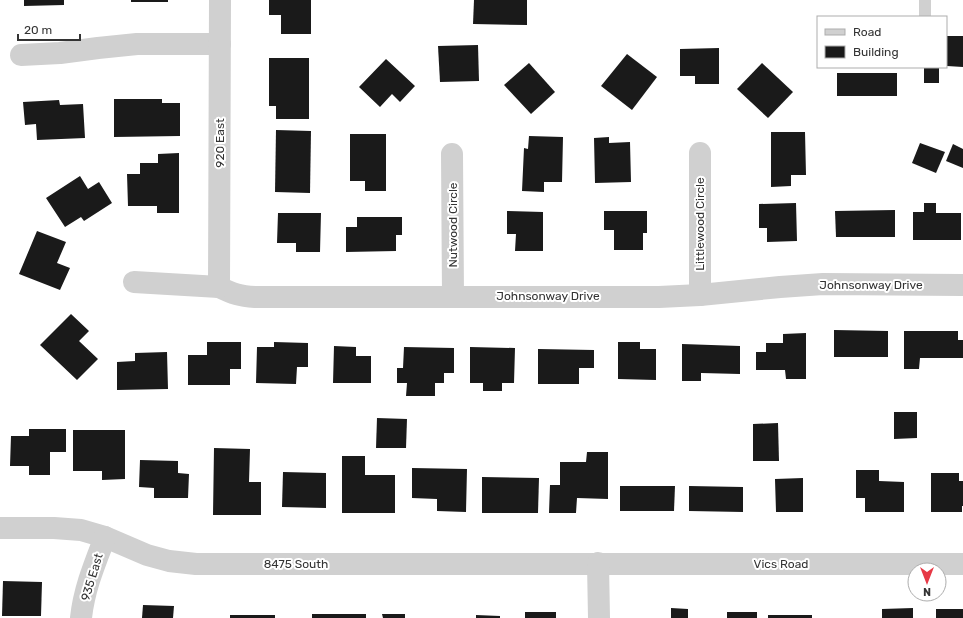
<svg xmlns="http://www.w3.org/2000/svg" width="963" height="618" viewBox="0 0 963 618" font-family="Rubik,sans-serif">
<rect width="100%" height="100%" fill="#fff"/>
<g fill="#1a1a1a">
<polygon points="24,0 64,0 64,5 24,6"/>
<rect x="131" y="0" width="37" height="2"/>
<polygon points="269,0 311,0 311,34 281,34 281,15 269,15"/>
<polygon points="474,0 527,0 527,25 473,24"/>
<polygon points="947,36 963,36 963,67 947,66"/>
<polygon points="478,45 479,81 440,82 438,46"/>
<polygon points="719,48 719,84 695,84 695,76 680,76 680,49"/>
<polygon points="627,54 657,77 632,110 601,86"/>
<polygon points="269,58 309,58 309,119 276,119 276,106 269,106"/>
<polygon points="386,59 415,86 400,102 392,94 380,107 359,87"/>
<polygon points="529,63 555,92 531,114 504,85"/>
<polygon points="762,63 793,92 768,118 737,89"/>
<rect x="924" y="67" width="15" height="16"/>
<rect x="837" y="73" width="60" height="23"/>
<polygon points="114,99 162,99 162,103 180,103 180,136 114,137"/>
<polygon points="59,100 60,105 83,104 85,138 37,140 36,124 25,125 23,102"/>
<polygon points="276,130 311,131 310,193 275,192"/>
<polygon points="771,132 805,132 806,175 791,175 791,186 771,187"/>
<polygon points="350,134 386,134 386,191 365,191 365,181 350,181"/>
<polygon points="529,136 563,137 562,182 544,182 544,192 522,191 524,148 528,149"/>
<polygon points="609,137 609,143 630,142 631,182 595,183 594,138"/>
<polygon points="920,143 945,152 936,173 912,163"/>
<polygon points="953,144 963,149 963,168 946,161"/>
<polygon points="179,153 179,213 157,213 157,206 128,206 127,174 140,174 140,163 158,163 158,154"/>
<polygon points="80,176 88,189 99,182 112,203 84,221 81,217 65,227 46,198"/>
<polygon points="796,203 797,241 767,242 767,228 759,228 759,204"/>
<polygon points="924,203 936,203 936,213 961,213 961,240 913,240 913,212 924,212"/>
<polygon points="895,210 895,237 836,237 835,211"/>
<polygon points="507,211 543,212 543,251 515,251 516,234 507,234"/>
<polygon points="604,211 647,211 647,233 643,233 643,250 614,250 614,230 604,230"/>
<polygon points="278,213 321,213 320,252 296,252 296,243 277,243"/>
<polygon points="357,217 402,217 402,235 396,235 396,251 346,252 346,227 357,227"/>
<polygon points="37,231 66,242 57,263 70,268 60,290 19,274"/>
<polygon points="71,314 89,331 79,341 98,359 77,380 40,345"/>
<polygon points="834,330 888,331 888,357 834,357"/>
<polygon points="904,331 958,331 958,340 963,340 963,358 920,358 919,369 904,369"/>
<polygon points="806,333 806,379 786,379 785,370 756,370 756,352 766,352 766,343 783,343 783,334"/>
<polygon points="207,342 241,342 241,369 230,369 230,385 188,385 188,355 207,355"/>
<polygon points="274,342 308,343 308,367 297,367 296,384 256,383 257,347 274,347"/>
<polygon points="618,342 640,342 640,349 656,349 656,380 618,379"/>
<polygon points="682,344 740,346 740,374 701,373 701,381 682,381"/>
<polygon points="334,346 356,347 356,356 371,356 371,383 333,383"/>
<polygon points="404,347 454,348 454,373 444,373 444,383 435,383 435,396 406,396 407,383 397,383 397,368 403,368"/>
<polygon points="470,347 515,348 514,383 502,383 502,391 483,391 483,383 470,383"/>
<polygon points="538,349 594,350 594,368 579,368 579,384 538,384"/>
<polygon points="167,352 168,389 117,390 117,362 135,361 135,353"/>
<polygon points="894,412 917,412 917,438 894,439"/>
<polygon points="377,418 407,419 406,448 376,448"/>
<polygon points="778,423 779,461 753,461 753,424"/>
<polygon points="29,429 66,429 66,452 50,452 50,475 29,475 29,466 10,466 11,436 29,436"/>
<polygon points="73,430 125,430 125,479 102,480 102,471 73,471"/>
<polygon points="214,448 250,449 249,482 261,482 261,515 213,515"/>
<polygon points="587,452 608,452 608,499 577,498 576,513 549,513 550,485 560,485 560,462 586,462"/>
<polygon points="342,456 365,456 365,475 395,475 395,513 342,513"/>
<polygon points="140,460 178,461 178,473 189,474 188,498 154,498 154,488 139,487"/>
<polygon points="412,468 467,469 466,512 437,511 437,499 412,498"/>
<polygon points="856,470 879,470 879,481 904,482 904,512 865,512 865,498 856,498"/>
<polygon points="283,472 326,473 326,508 282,507"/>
<polygon points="931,473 959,473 959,481 963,481 963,506 962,506 962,512 931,512"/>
<polygon points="482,477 539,478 538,513 482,513"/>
<polygon points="803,478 803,512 776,512 775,479"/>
<polygon points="620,486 675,486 674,511 620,511"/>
<polygon points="689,486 743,487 743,512 689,511"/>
<polygon points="3,581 42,582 41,616 2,616"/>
<polygon points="143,605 174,606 173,618 142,618"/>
<polygon points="671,608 688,609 688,618 671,618"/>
<polygon points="913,608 913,618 882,618 882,609"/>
<rect x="936" y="609" width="27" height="9"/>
<rect x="525" y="612" width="31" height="6"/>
<rect x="727" y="612" width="30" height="6"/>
<rect x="312" y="614" width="54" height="4"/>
<polygon points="382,614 405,614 405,618 383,618"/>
<rect x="230" y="615" width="45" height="3"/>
<polygon points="476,615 500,616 500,618 476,618"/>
<rect x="768" y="615" width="44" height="3"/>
</g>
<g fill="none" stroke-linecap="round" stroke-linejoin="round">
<polyline stroke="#d0d0d0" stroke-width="12" points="925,0 925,17"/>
<g stroke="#d0d0d0" stroke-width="22">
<polyline points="21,55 60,53 98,48 137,44 220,44"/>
<polyline points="452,154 453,296"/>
<path d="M134,282L219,287C233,294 240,296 255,297H659L700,295L780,287L823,284L963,285"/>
<polyline points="219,287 220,0"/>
<polyline points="700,295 700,153"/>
<polyline points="0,528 54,528 81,530 105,537 147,555 169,561 196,564 963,564"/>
<polyline points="598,563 599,618"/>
<path d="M81,618C84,589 95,563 105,537"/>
</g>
</g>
<g text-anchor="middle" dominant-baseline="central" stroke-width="4" stroke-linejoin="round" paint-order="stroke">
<g font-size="12" fill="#333" stroke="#fff">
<text transform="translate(220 143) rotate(-90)">920 East</text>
<text transform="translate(700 224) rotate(-90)">Littlewood Circle</text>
<text transform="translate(453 225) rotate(-90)">Nutwood Circle</text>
<text x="871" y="285">Johnsonway Drive</text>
<text x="548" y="296">Johnsonway Drive</text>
<text x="296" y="564">8475 South</text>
<text x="781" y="564">Vics Road</text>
<text transform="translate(92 577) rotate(-73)">935 East</text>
</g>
</g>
<rect x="817" y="16" width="130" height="52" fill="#ffffff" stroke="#adadad"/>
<rect x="825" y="29" width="20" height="6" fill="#d0d0d0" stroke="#adadad"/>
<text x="853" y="36" font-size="12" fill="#333333">Road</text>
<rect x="825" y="46" width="20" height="12" fill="#1a1a1a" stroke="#adadad"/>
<text x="853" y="56" font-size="12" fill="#333333">Building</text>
<g transform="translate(927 582) rotate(180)"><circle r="19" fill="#ffffff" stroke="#adadad"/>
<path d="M0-3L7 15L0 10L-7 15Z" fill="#e63946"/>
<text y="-6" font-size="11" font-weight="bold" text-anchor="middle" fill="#333333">N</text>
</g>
<path d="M18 34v6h62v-6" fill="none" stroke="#333333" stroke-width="2"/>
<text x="24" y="34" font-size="12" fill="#333333" stroke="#ffffff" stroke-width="3" paint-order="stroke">20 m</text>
</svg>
